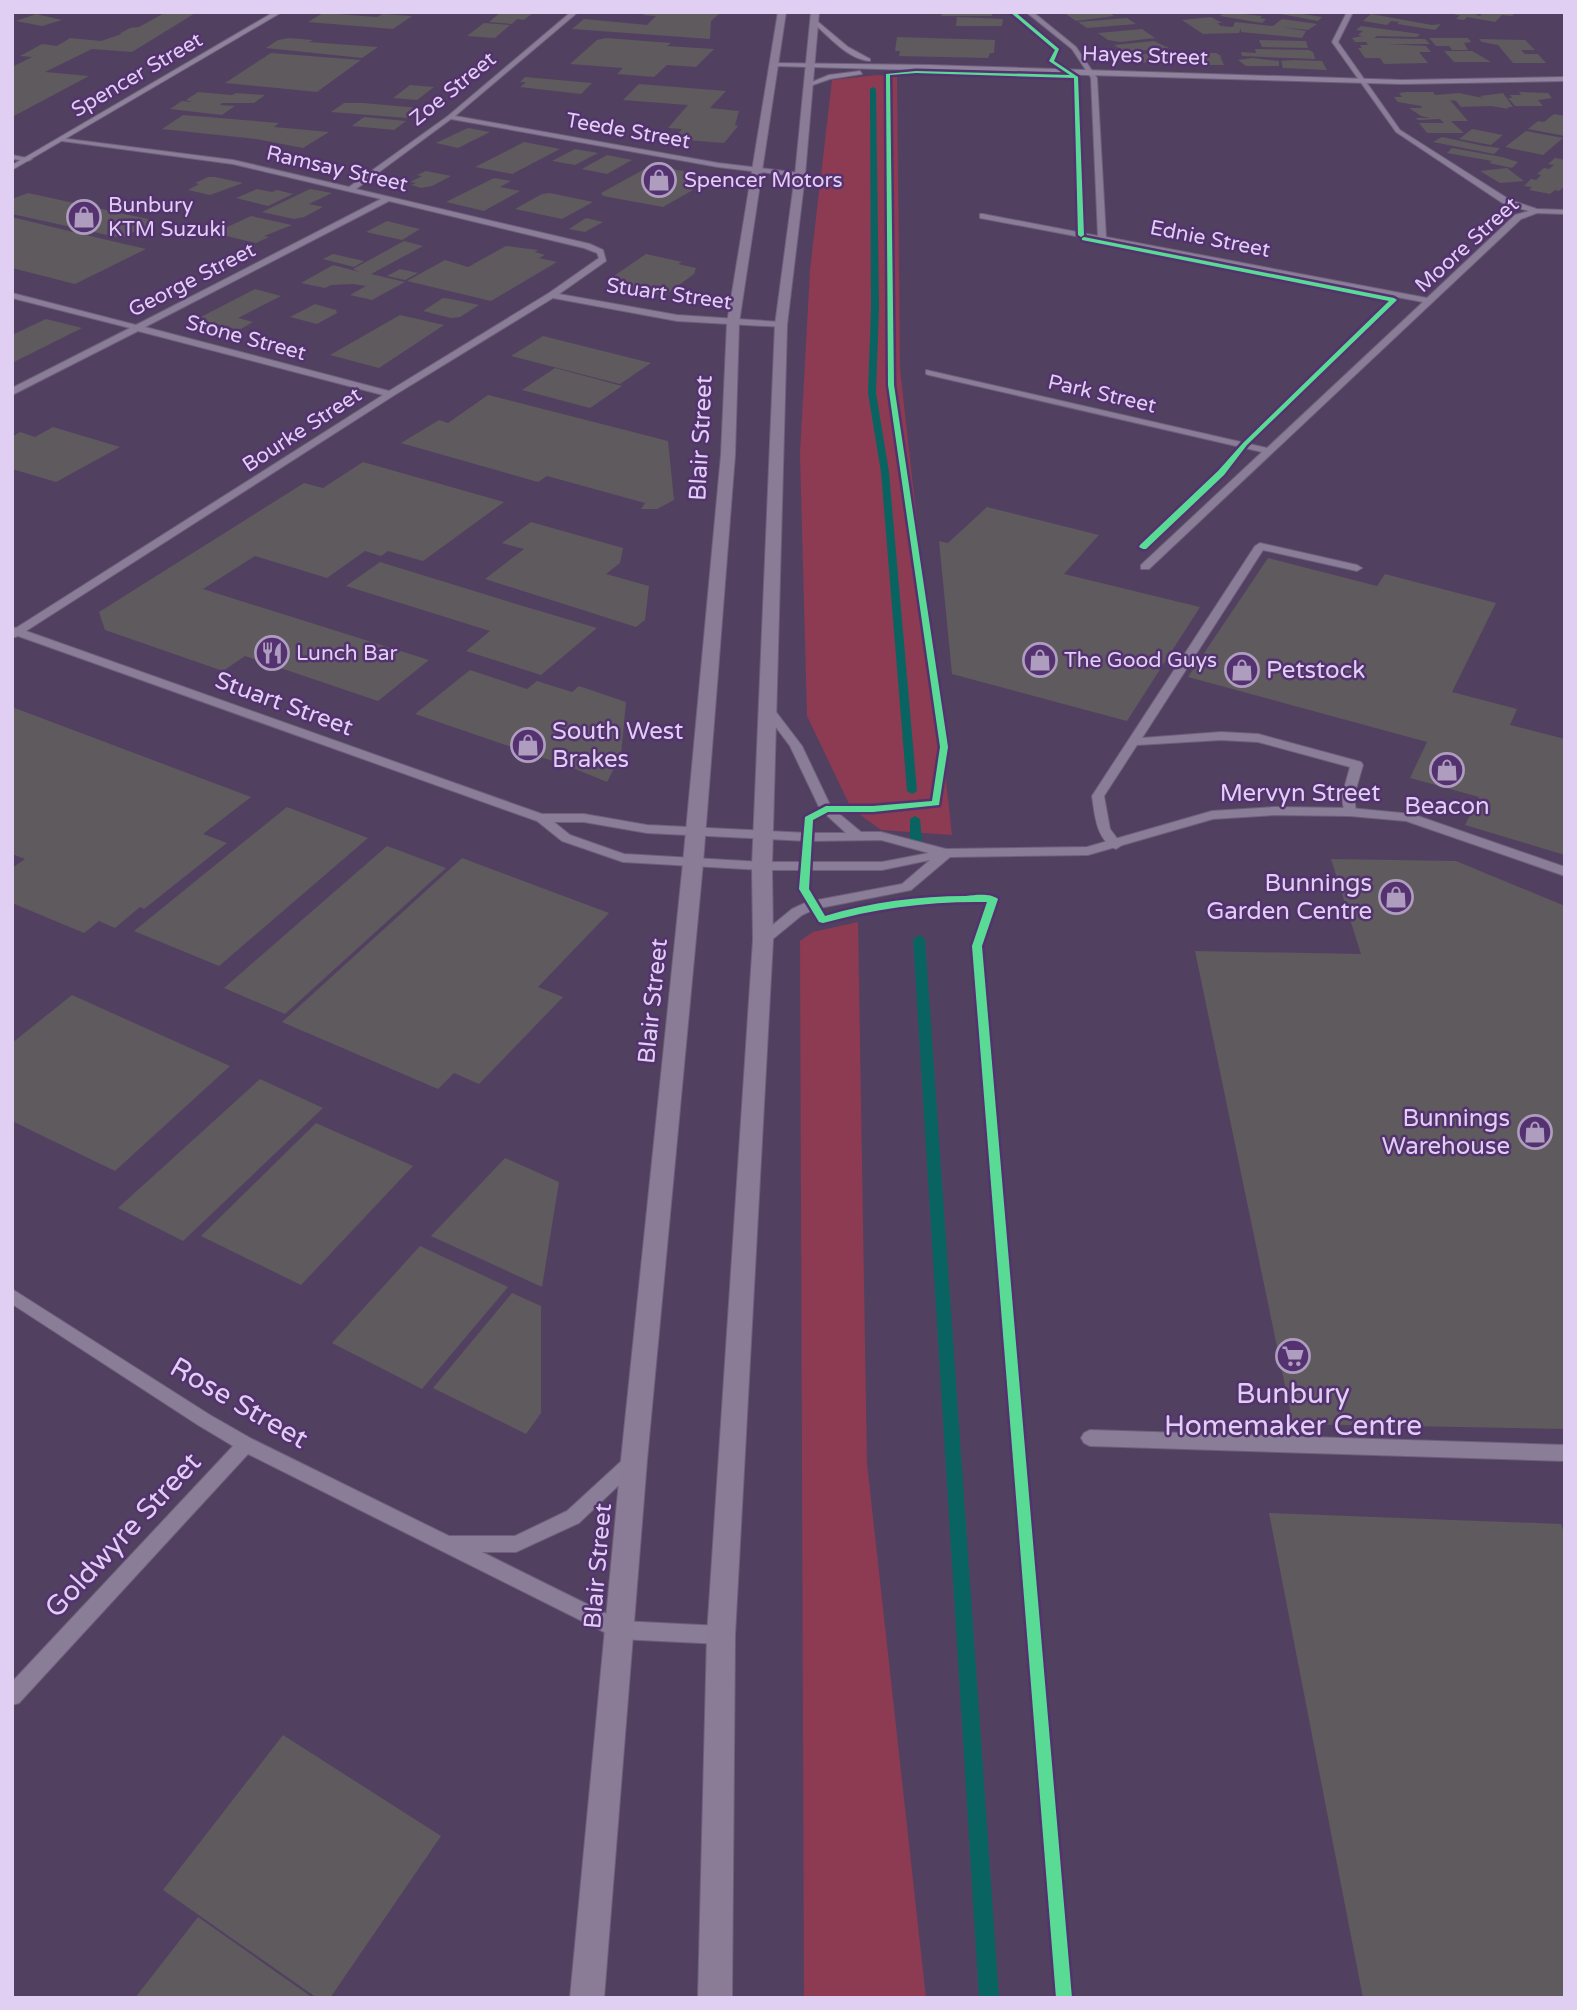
<svg xmlns="http://www.w3.org/2000/svg" width="1577" height="2010" viewBox="0 0 1577 2010" font-family="'Varela Round',sans-serif">
<rect width="100%" height="100%" fill="#524061"/>
<g fill="#8d3a53">
<polygon points="878,75 897,77 900,369 952,835 881,830 851,808 807,716 800,454 810,270 832,80"/>
<polygon points="858,922 867,1463 926,1998 804,1998 800,941 813,932"/>
</g>
<g fill="none" stroke-linecap="round" stroke-linejoin="round">
<g fill="#096461" fill-rule="evenodd">
<polygon points="873,87 876,89 879,308 876,393 889,472 917,791 912,794 907,791 881,472 868,393 871,308 870,89"/>
<polygon points="915,816 920,819 922,841 916,844 910,841 910,819"/>
<polygon points="919,935 925,939 999,1998 979,1998 913,939"/>
</g>
</g>
<g fill="#5e5a5e">
<polygon points="166,12 197,12 132,52 92,49 45,72 89,76 12,117 12,67 32,57 20,56 42,44 57,46 70,38 101,41 122,34 119,34 130,28 139,27"/>
<polygon points="501,12 534,12 524,20 517,19 512,24 489,22"/>
<polygon points="646,12 720,13 711,21 710,39 572,29 584,19 647,25 656,16 643,15"/>
<polygon points="944,12 993,12 992,16 941,16"/>
<polygon points="1109,12 1114,16 1076,21 1066,14"/>
<polygon points="1225,12 1262,16 1260,18 1266,19 1262,23 1220,16"/>
<polygon points="1270,12 1291,12 1322,17 1318,21"/>
<polygon points="1457,12 1479,12 1476,15 1480,16 1483,12 1516,12 1512,16 1502,15 1495,22 1467,17 1464,20 1456,19 1460,15 1455,15"/>
<polygon points="323,13 377,17 383,14 412,16 393,29 308,22"/>
<polygon points="36,14 62,20 42,26 16,21"/>
<polygon points="1371,14 1432,25 1441,24 1435,30 1397,24 1399,22 1391,21 1387,25 1363,21"/>
<polygon points="957,17 1003,19 1002,26 956,26"/>
<polygon points="1211,17 1222,23 1217,23 1221,26 1233,27 1235,22 1273,26 1282,19 1317,24 1308,30 1282,27 1306,31 1302,38 1241,32 1241,28 1239,33 1203,34 1182,20"/>
<polygon points="1127,18 1136,24 1087,28 1078,22"/>
<polygon points="484,23 510,25 495,38 467,36"/>
<polygon points="1361,26 1420,34 1417,37 1377,36 1374,38 1425,39 1430,44 1388,44 1426,46 1431,52 1419,52 1428,63 1384,64 1380,58 1365,58 1358,48 1362,48 1360,45 1368,45 1366,42 1355,42 1352,38 1362,36 1358,35 1363,31 1356,30"/>
<polygon points="1142,29 1155,38 1120,42 1108,40 1098,33"/>
<polygon points="897,37 995,40 994,53 990,53 988,58 899,56 900,51 895,51"/>
<polygon points="289,38 313,40 309,42 378,47 362,58 266,48 278,40"/>
<polygon points="606,38 671,43 667,46 714,49 696,67 667,65 654,77 617,74 623,68 570,64 597,40"/>
<polygon points="1429,38 1468,38 1471,42 1464,43 1468,50 1452,50 1449,46 1436,46"/>
<polygon points="1479,39 1525,40 1535,50 1521,50 1525,54 1538,54 1546,63 1513,63 1498,45 1482,42"/>
<polygon points="1259,40 1306,41 1308,48 1262,47"/>
<polygon points="1154,41 1169,48 1125,52 1114,45"/>
<polygon points="1255,49 1309,50 1313,52 1315,59 1242,56 1241,52 1256,53"/>
<polygon points="1444,51 1472,51 1491,62 1454,62"/>
<polygon points="271,53 361,60 317,92 225,83"/>
<polygon points="1158,53 1178,59 1141,63 1129,55"/>
<polygon points="1203,53 1216,53 1223,57 1220,56 1224,65 1198,65 1195,57 1204,57"/>
<polygon points="1252,58 1279,61 1279,66 1246,66 1238,60"/>
<polygon points="1293,60 1322,61 1327,70 1283,68 1281,61"/>
<polygon points="525,77 592,83 581,94 520,87 526,82 520,82"/>
<polygon points="639,84 726,91 710,108 739,111 735,125 738,126 724,143 673,139 682,129 668,128 688,105 623,100"/>
<polygon points="410,85 434,87 417,100 393,98"/>
<polygon points="198,92 232,95 236,93 265,95 254,103 222,103 220,105 235,106 222,115 170,109 182,101 193,102 186,100"/>
<polygon points="1406,92 1433,92 1435,95 1459,93 1483,98 1480,96 1503,93 1513,107 1507,107 1509,109 1491,106 1461,107 1456,101 1450,100 1468,121 1451,121 1464,133 1427,133 1419,123 1444,123 1440,119 1418,120 1416,118 1430,118 1421,116 1409,108 1422,108 1421,106 1398,102 1394,97 1402,97 1399,93"/>
<polygon points="1519,92 1548,93 1552,98 1538,100 1543,106 1515,106 1508,98 1512,98 1510,95 1521,95"/>
<polygon points="344,103 363,103 419,108 407,118 331,112"/>
<polygon points="1554,114 1565,116 1565,136 1528,129 1538,121 1544,122"/>
<polygon points="183,115 279,123 274,127 329,132 303,148 256,139 162,129"/>
<polygon points="364,117 406,121 394,130 352,126"/>
<polygon points="468,128 490,132 458,148 436,143"/>
<polygon points="1472,129 1503,135 1491,145 1459,139"/>
<polygon points="1526,131 1563,138 1543,155 1505,147"/>
<polygon points="1442,137 1484,146 1500,148 1494,154 1433,142"/>
<polygon points="524,142 560,149 512,174 475,167"/>
<polygon points="1452,148 1502,157 1518,162 1512,168 1489,163 1492,161 1447,153"/>
<polygon points="575,149 598,153 575,165 552,161"/>
<polygon points="607,155 632,160 607,174 582,169"/>
<polygon points="1555,158 1565,160 1565,186 1559,191 1555,190 1550,194 1529,190 1532,187 1524,186 1531,179 1536,180 1541,175 1537,174 1544,168 1549,169 1554,165 1548,164"/>
<polygon points="652,165 703,175 685,186 693,190 663,207 603,196 601,193"/>
<polygon points="1507,168 1524,181 1500,183 1480,171"/>
<polygon points="426,171 451,176 432,186 421,188 411,185 416,183 410,182 422,176 417,175"/>
<polygon points="208,177 215,177 243,183 210,195 188,190 199,184 195,183"/>
<polygon points="494,178 511,181 500,187 520,191 484,211 446,202"/>
<polygon points="257,189 272,192 277,190 293,194 268,206 236,198"/>
<polygon points="310,189 332,193 309,204 323,207 304,217 294,219 262,212"/>
<polygon points="28,193 157,221 121,238 12,214 12,199"/>
<polygon points="550,193 593,202 562,219 515,209 542,194"/>
<polygon points="251,216 292,225 264,236 269,237 256,243 214,233"/>
<polygon points="12,217 73,232 146,249 75,284 12,268"/>
<polygon points="586,218 603,222 585,232 569,229"/>
<polygon points="387,221 403,225 420,229 402,240 366,232"/>
<polygon points="404,241 423,246 371,274 405,282 372,300 350,295 366,286 353,284 331,285 325,288 301,283 333,265 360,272 353,269"/>
<polygon points="506,246 538,250 535,252 545,255 539,258 557,262 491,301 407,281 445,260 468,267"/>
<polygon points="333,254 364,261 354,267 323,259"/>
<polygon points="646,254 682,262 678,264 696,268 694,274 664,296 605,282"/>
<polygon points="400,269 418,273 405,280 387,276"/>
<polygon points="255,289 281,296 238,318 253,322 239,330 197,319"/>
<polygon points="443,298 451,299 479,305 460,317 451,318 423,311"/>
<polygon points="315,304 336,310 337,313 317,324 290,317"/>
<polygon points="400,315 444,325 379,368 330,355"/>
<polygon points="46,319 82,328 12,363 12,335"/>
<polygon points="543,336 651,363 620,384 511,356"/>
<polygon points="555,368 622,386 590,408 522,390"/>
<polygon points="488,395 668,441 674,500 657,509 641,509 645,503 547,476 538,482 401,443 439,420 448,423"/>
<polygon points="53,427 120,447 56,482 12,469 12,437 20,432 35,437"/>
<polygon points="363,462 504,502 423,561 388,551 381,556 365,551 327,578 255,556 203,589 429,660 378,701 245,656 223,671 105,630 99,612 304,483 323,488"/>
<polygon points="987,507 1099,535 1064,574 1200,607 1127,721 952,674 939,541 948,543"/>
<polygon points="531,522 623,548 620,563 606,574 649,586 645,620 636,627 485,579 524,549 502,543"/>
<polygon points="1268,558 1377,586 1385,574 1496,603 1452,692 1517,709 1510,725 1565,739 1565,855 1465,825 1479,797 1410,778 1427,742 1188,677"/>
<polygon points="380,562 523,606 597,628 541,675 466,651 490,631 346,586"/>
<polygon points="470,670 527,689 537,681 572,692 579,686 626,702 621,755 607,782 573,768 415,714"/>
<polygon points="12,707 251,797 203,834 227,843 144,909 140,907 115,928 99,921 84,933 12,903 12,868 25,859 12,854"/>
<polygon points="287,807 368,838 219,966 134,931"/>
<polygon points="387,846 446,868 285,1014 224,988"/>
<polygon points="462,858 609,913 538,987 563,997 479,1084 454,1073 438,1089 282,1022"/>
<polygon points="1331,859 1456,861 1565,906 1565,1429 1293,1424 1195,951 1361,954"/>
<polygon points="72,995 230,1066 115,1171 12,1121 12,1043"/>
<polygon points="260,1079 323,1108 183,1241 118,1208"/>
<polygon points="316,1123 413,1166 301,1285 201,1236"/>
<polygon points="505,1158 559,1182 542,1287 431,1236"/>
<polygon points="420,1246 508,1287 422,1389 332,1343"/>
<polygon points="512,1293 541,1306 541,1413 526,1434 433,1388"/>
<polygon points="1269,1513 1561,1524 1565,1536 1565,1998 1363,1998"/>
<polygon points="283,1735 441,1836 330,1998 317,1998 163,1890"/>
<polygon points="198,1917 313,1998 135,1998"/>
</g>
<g fill="none" stroke-linecap="round" stroke-linejoin="round">
<g stroke="#6f5f7c" stroke-width="2">
<g id="lane">
<path d="M1260,543L1357,565L1362,568L1357,571L1263,550L1142,738L1221,732L1258,734L1361,762L1363,765L1354,796L1356,812L1350,816L1344,812L1342,796L1350,767L1258,742L1221,740L1137,745L1104,796L1110,829L1122,845L1116,849C1096,840 1095,815 1092,796L1255,546Z"/>
<polygon points="1090,1430 1565,1445 1565,1461 1090,1446 1084,1443 1081,1438 1084,1433"/>
</g>
</g>
<g stroke="#6f5f7c" stroke-width="2">
<g id="street">
<path d="M571,12H578L455,116L718,163L800,173L803,177L718,167L451,119L356,189L590,244L603,250L606,261L559,294L677,315L781,322L785,325L784,327L677,321L553,298L393,396L26,631L542,814H584L647,825L807,833H846L820,809L790,746L763,710L769,707L773,708L802,746L831,807L861,832H881L946,849L1087,847L1212,811L1275,807L1350,808L1412,814L1565,867V876L1406,821L1350,816L1275,815L1213,819L1088,855L950,857L911,890L815,909L802,915L768,943L763,944L756,940L758,937L792,909L807,902L902,884L930,860L882,870H762L623,862L562,841L537,821L18,636L12,638V627L16,628L383,395L138,331L12,395V388L130,328L12,298V293L136,325L381,199L233,164L62,141L60,138L233,160L349,187L448,116ZM389,201L584,248L597,253L599,258L549,293L389,391L145,327ZM554,822H584L647,833L807,841L881,840L929,853L882,862H762L624,854L570,835Z"/>
<polygon points="1026,12 1033,12 1076,47 1097,78 1106,237 1427,298 1515,215 1529,211 1504,204 1396,132 1332,42 1347,12 1353,12 1338,42 1400,130 1510,200 1537,209 1565,210 1565,214 1537,213 1521,219 1149,569 1141,569 1141,565 1262,452 929,375 926,374 926,370 1267,448 1423,302 980,218 980,214 983,214 1098,236 1091,78 1072,49"/>
<polygon points="12,155 32,159 28,161 12,159"/>
<polygon points="12,1289 210,1415 252,1439 449,1536 515,1536 567,1511 628,1455 634,1452 640,1455 643,1460 640,1465 579,1523 516,1552 482,1552 621,1621 721,1626 728,1629 731,1635 728,1641 721,1644 619,1639 612,1636 248,1454 19,1703 12,1705 12,1682 233,1446 198,1425 12,1304"/>
</g>
</g>
<g stroke="#6f5f7c" stroke-width="2">
<g id="secondary">
<polygon points="274,12 282,12 12,170 12,165"/>
<path d="M813,21H817L848,47L870,59V61C847,59 830,37 813,23Z"/>
<polygon points="773,63 928,65 1402,80 1565,77 1565,81 1402,84 775,66"/>
<polygon points="860,71 862,74 830,79 810,86 807,84 829,75"/>
</g>
</g>
<g stroke="#6f5f7c" stroke-width="2">
<g id="primary">
<polygon points="778,12 786,12 739,323 735,455 703,863 647,1460 604,1998 570,1998 621,1460 683,863 721,455 727,323"/>
<polygon points="811,12 819,12 805,175 787,325 772,866 773,940 735,1635 732,1998 698,1998 707,1635 753,940 752,866 775,325 795,175"/>
</g>
</g>
<use href="#lane" fill="#8a7d97" fill-rule="evenodd"/>
<use href="#street" fill="#8a7d97" fill-rule="evenodd"/>
<use href="#secondary" fill="#8f829c" fill-rule="evenodd"/>
<use href="#primary" fill="#8a7c97" fill-rule="evenodd"/>
<g stroke="#53326f" stroke-width="5">
<g id="cycleway">
<path d="M1010,12H1015L1059,49L1054,61L1078,77L1084,235L1081,237L1078,235L1074,78L916,73L890,75L894,385L948,747L939,805L873,812H828L813,820L809,889L825,916C872,902 918,896 966,896C976,895 990,893 998,899L982,946L1072,1998H1056L972,946L987,902C930,901 877,908 823,923L819,922L799,889L805,817L826,806H873L932,801L940,747L888,385L886,74L916,71L1070,75L1049,61L1055,50Z"/>
<polygon points="1084,237 1394,298 1397,300 1247,445 1224,475 1146,549 1143,549 1139,547 1140,545 1218,471 1243,443 1389,301 1082,240 1082,238"/>
</g>
</g>
<use href="#cycleway" fill="#5adb95" fill-rule="evenodd"/>
</g>
<defs>
<g id="shop-ring" transform="scale(1.75)"><circle r="9.5" fill="#53326f" stroke="#af9dc0" stroke-width="1.5"/><path d="M-5-2.5h2.3a2.7 3.5 0 0 1 5.4 0H5L5.5 6h-11ZM-1.5-2.5h3a1.5 2.3 0 0 0-3 0Z" fill="#af9dc0"/></g>
<g id="restaurant-ring" transform="scale(1.75)"><circle r="9.5" fill="#53326f" stroke="#af9dc0" stroke-width="1.5"/><path d="M-5-6h1v4h1v-4h1v4h1v-4h1v5L-1.5 .5V6h-2V.5L-5-1ZM5-6V6H3V1.5H1.5Q1.5-4 5-6Z" fill="#af9dc0"/></g>
<g id="supermarket-ring" transform="scale(1.75)"><circle r="9.5" fill="#53326f" stroke="#af9dc0" stroke-width="1.5"/><path d="M-6-5.5h2.5l.6 2H6L4.5 2H-2.5L-4.4-4H-6ZM-1.5 3.2a1.3 1.3 0 1 0 .1 0ZM3 3.2a1.3 1.3 0 1 0 .1 0Z" fill="#af9dc0"/></g>
</defs>
<g fill-rule="evenodd">
<use href="#shop-ring" x="659" y="180"/>
<use href="#shop-ring" x="84" y="217"/>
<use href="#restaurant-ring" x="272" y="653"/>
<use href="#shop-ring" x="1040" y="660"/>
<use href="#shop-ring" x="1242" y="670"/>
<use href="#shop-ring" x="528" y="745"/>
<use href="#shop-ring" x="1447" y="770"/>
<use href="#shop-ring" x="1396" y="897"/>
<use href="#shop-ring" x="1535" y="1132"/>
<use href="#supermarket-ring" x="1293" y="1356"/>
</g>
<g text-anchor="middle" dominant-baseline="central" stroke-width="5" stroke-linejoin="round" paint-order="stroke">
<g font-size="21" fill="#e1cff3" stroke="#53326f">
<text transform="translate(1145 56) rotate(2)">Hayes Street</text>
<text transform="translate(137 75) rotate(-30)">Spencer Street</text>
<text transform="translate(453 89) rotate(-39)">Zoe Street</text>
<text transform="translate(628 131) rotate(10)">Teede Street</text>
<text transform="translate(337 169) rotate(13)">Ramsay Street</text>
<text transform="translate(1210 239) rotate(11)">Ednie Street</text>
<text transform="translate(1467 245) rotate(-42)">Moore Street</text>
<text transform="translate(192 280) rotate(-27)">George Street</text>
<text transform="translate(669 294) rotate(8)">Stuart Street</text>
<text transform="translate(246 338) rotate(15)">Stone Street</text>
<text transform="translate(1102 394) rotate(13)">Park Street</text>
<text transform="translate(302 430) rotate(-33)">Bourke Street</text>
</g>
<g font-size="21" fill="#e1cff3" stroke="#53326f" text-anchor="start">
<text x="684" y="180">Spencer Motors</text>
<text x="108" y="205">Bunbury<tspan x="108" dy="24">KTM Suzuki</tspan></text>
<text x="296" y="653">Lunch Bar</text>
<text x="1064" y="660">The Good Guys</text>
</g>
<g font-size="24" fill="#e1cff3" stroke="#53326f">
<text transform="translate(701 438) rotate(-87)">Blair Street</text>
<text transform="translate(284 704) rotate(20)">Stuart Street</text>
<text x="1300" y="793">Mervyn Street</text>
<text transform="translate(653 1001) rotate(-84)">Blair Street</text>
<text transform="translate(598 1566) rotate(-85)">Blair Street</text>
</g>
<g font-size="24" fill="#e1cff3" stroke="#53326f" text-anchor="start">
<text x="1266" y="670">Petstock</text>
<text x="552" y="731">South West<tspan x="552" dy="28">Brakes</tspan></text>
<text x="1447" y="806" text-anchor="middle">Beacon</text>
<text x="1372" y="883" text-anchor="end">Bunnings<tspan x="1372" dy="28">Garden Centre</tspan></text>
<text x="1510" y="1118" text-anchor="end">Bunnings<tspan x="1510" dy="28">Warehouse</tspan></text>
</g>
<g font-size="28" fill="#e1cff3" stroke="#53326f">
<text x="1293" y="1394">Bunbury<tspan x="1293" dy="32">Homemaker Centre</tspan></text>
</g>
<g font-size="28" fill="#e1cff3" stroke="#53326f">
<text transform="translate(239 1403) rotate(30)">Rose Street</text>
<text transform="translate(123 1535) rotate(-47)">Goldwyre Street</text>
</g>
</g>
<rect width="1577" height="2010" fill="none" stroke="#e1cff3" stroke-width="28"/>
</svg>
